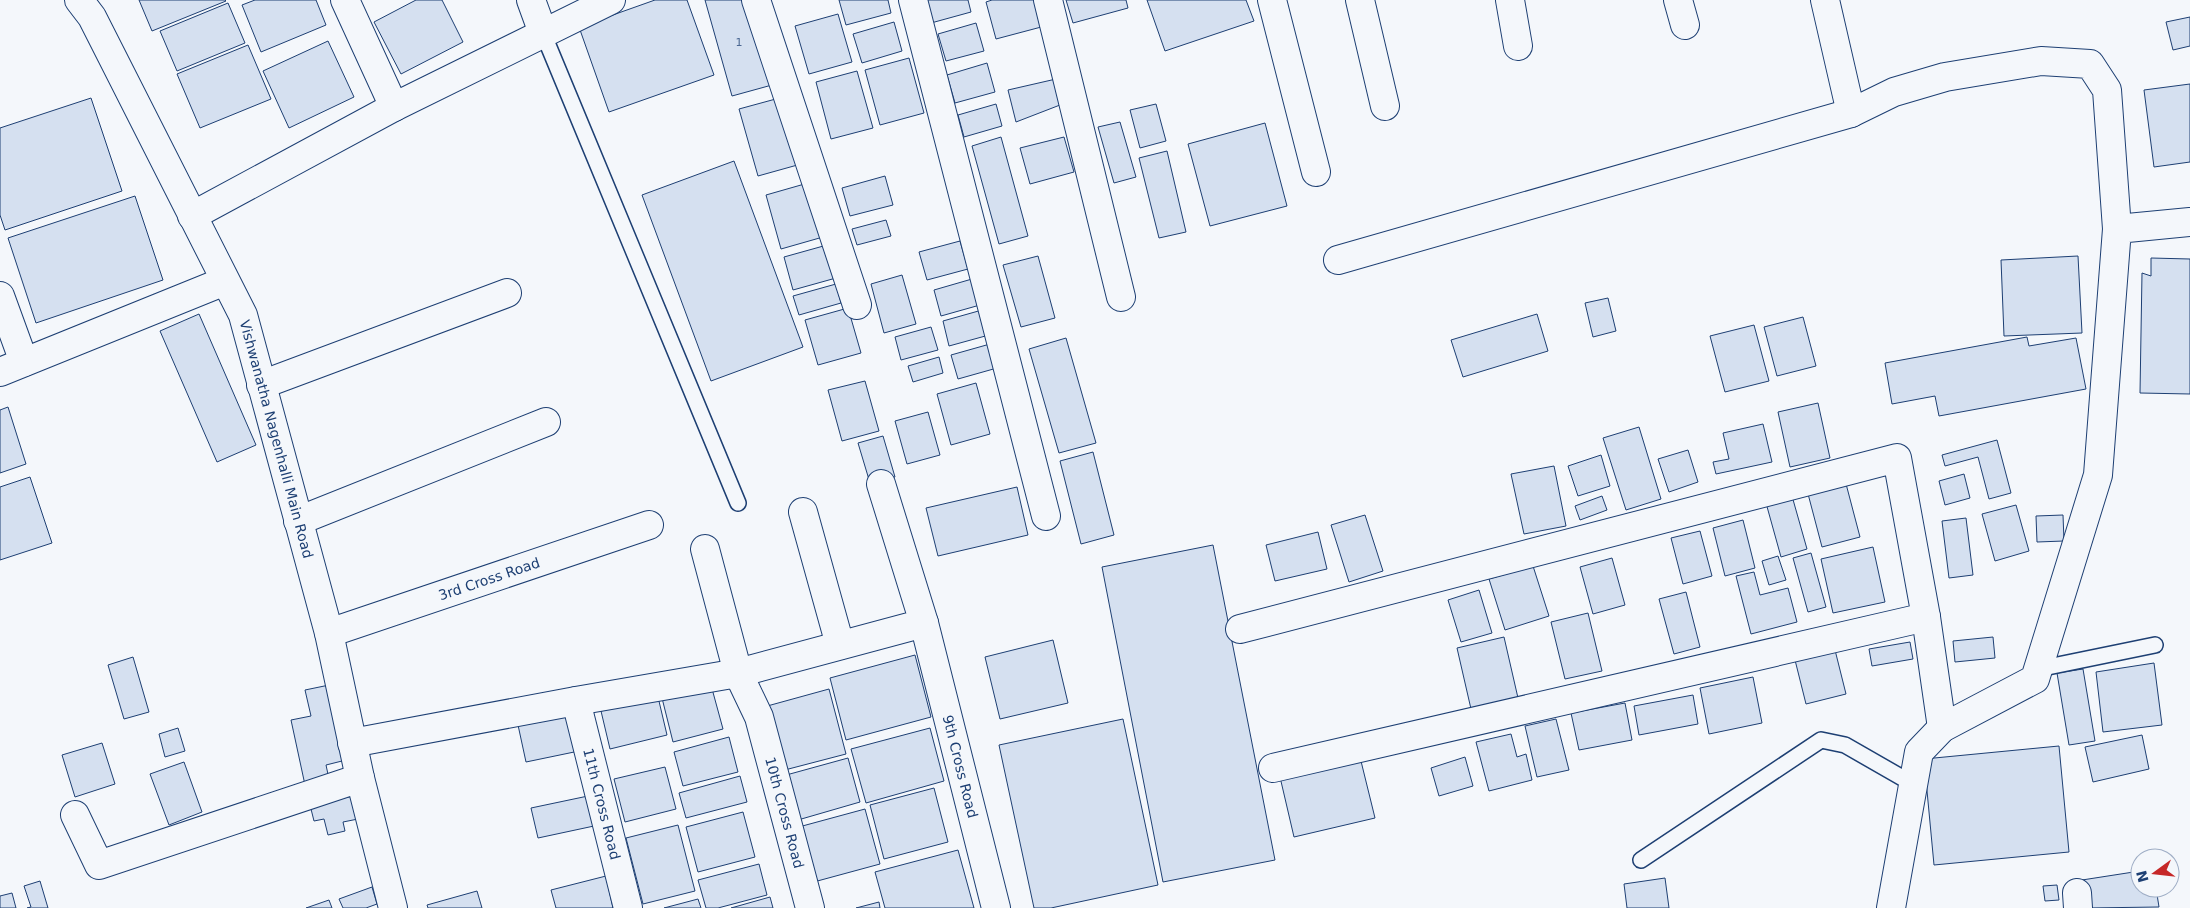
<svg xmlns="http://www.w3.org/2000/svg" width="2190" height="908" viewBox="0 0 2190 908" font-family="'DejaVu Sans',sans-serif">
<rect width="100%" height="100%" fill="#f4f7fb"/>
<g fill="#d5e0f0" stroke="#1d3f73">
<polygon points="139,0 225,0 226,1 152,31"/>
<polygon points="255,0 316,0 326,25 261,52 242,5"/>
<polygon points="416,0 442,0 463,42 401,74 374,22"/>
<polygon points="655,0 687,0 714,75 609,112 579,27"/>
<polygon points="705,0 748,0 772,85 732,96"/>
<polygon points="839,0 888,0 891,13 846,25"/>
<polygon points="924,0 968,0 971,12 931,23"/>
<polygon points="992,0 1038,0 1045,26 996,39 986,2"/>
<polygon points="1066,0 1126,0 1128,8 1073,23"/>
<polygon points="1147,0 1246,0 1254,21 1165,51"/>
<polygon points="228,3 245,43 177,71 160,31"/>
<polygon points="838,14 852,62 809,74 795,26"/>
<polygon points="2190,17 2190,46 2173,50 2166,22"/>
<polygon points="894,22 902,51 862,63 853,34"/>
<polygon points="976,23 984,51 946,61 938,34"/>
<polygon points="328,41 354,97 289,128 263,71"/>
<polygon points="248,45 271,99 200,128 177,74"/>
<polygon points="909,58 924,113 880,125 865,70"/>
<polygon points="987,63 995,92 955,103 947,75"/>
<polygon points="857,71 873,128 831,139 816,82"/>
<polygon points="1056,79 1060,105 1016,122 1008,90"/>
<polygon points="2190,84 2190,162 2154,167 2144,90"/>
<polygon points="783,97 801,164 758,176 739,109"/>
<polygon points="91,98 122,191 5,230 0,215 0,128"/>
<polygon points="996,104 1002,126 964,137 958,115"/>
<polygon points="1156,104 1166,141 1140,148 1130,110"/>
<polygon points="1120,122 1136,177 1114,183 1098,127"/>
<polygon points="1265,123 1287,206 1210,226 1188,144"/>
<polygon points="1001,137 1028,236 999,244 972,146"/>
<polygon points="1064,137 1074,172 1030,184 1020,148"/>
<polygon points="1167,151 1186,232 1159,238 1139,158"/>
<polygon points="734,161 803,347 711,381 642,195"/>
<polygon points="885,176 893,205 850,216 842,188"/>
<polygon points="808,183 823,237 781,249 766,195"/>
<polygon points="135,196 163,280 36,323 8,238"/>
<polygon points="886,220 891,236 857,245 852,229"/>
<polygon points="960,241 968,269 927,280 919,252"/>
<polygon points="827,245 836,278 793,290 784,257"/>
<polygon points="1038,256 1055,318 1021,327 1003,265"/>
<polygon points="2078,256 2082,333 2004,336 2001,260"/>
<polygon points="2151,258 2190,259 2190,394 2140,393 2142,273 2151,276"/>
<polygon points="902,275 916,324 884,333 871,284"/>
<polygon points="972,279 980,305 941,316 934,290"/>
<polygon points="836,284 841,303 799,315 793,296"/>
<polygon points="1608,298 1616,331 1593,337 1585,303"/>
<polygon points="848,308 861,353 818,365 805,320"/>
<polygon points="982,310 989,335 949,346 943,321"/>
<polygon points="199,314 256,445 217,462 160,331"/>
<polygon points="1537,314 1548,351 1463,377 1451,340"/>
<polygon points="1803,317 1816,366 1777,376 1764,327"/>
<polygon points="1754,325 1769,381 1725,392 1710,336"/>
<polygon points="931,327 938,350 901,360 895,337"/>
<polygon points="2027,337 2029,346 2076,338 2086,389 1939,416 1935,396 1892,404 1885,363"/>
<polygon points="1066,338 1096,443 1059,453 1029,349"/>
<polygon points="990,344 997,368 958,379 951,355"/>
<polygon points="939,357 943,373 913,382 908,366"/>
<polygon points="865,381 879,431 842,441 828,390"/>
<polygon points="976,383 990,434 951,445 937,394"/>
<polygon points="1818,403 1830,458 1790,467 1778,412"/>
<polygon points="8,407 26,464 0,473 0,410"/>
<polygon points="928,412 940,455 907,464 895,421"/>
<polygon points="1763,424 1772,462 1716,474 1713,462 1729,459 1723,433"/>
<polygon points="1639,427 1661,499 1626,510 1603,438"/>
<polygon points="883,436 895,477 870,483 858,443"/>
<polygon points="1997,440 2011,493 1989,499 1978,457 1945,466 1942,455"/>
<polygon points="1688,450 1698,482 1669,492 1658,459"/>
<polygon points="1093,452 1114,535 1081,544 1060,461"/>
<polygon points="1601,455 1610,486 1578,496 1568,466"/>
<polygon points="1554,466 1566,526 1524,534 1511,474"/>
<polygon points="1964,474 1970,498 1945,505 1939,481"/>
<polygon points="30,477 52,543 0,560 0,487"/>
<polygon points="1845,480 1860,537 1822,547 1807,490"/>
<polygon points="1017,487 1028,535 938,556 926,508"/>
<polygon points="1602,496 1607,510 1580,520 1575,506"/>
<polygon points="1792,496 1807,549 1781,557 1766,503"/>
<polygon points="2016,505 2029,551 1995,561 1982,514"/>
<polygon points="1365,515 1383,571 1349,582 1331,525"/>
<polygon points="2063,515 2064,541 2037,542 2036,516"/>
<polygon points="1966,518 1973,575 1949,578 1942,521"/>
<polygon points="1743,520 1755,568 1725,576 1713,528"/>
<polygon points="1700,531 1712,576 1683,584 1671,538"/>
<polygon points="1318,532 1327,569 1275,581 1266,545"/>
<polygon points="1213,545 1275,860 1163,882 1102,567"/>
<polygon points="1873,547 1885,602 1833,613 1821,559"/>
<polygon points="1811,553 1826,607 1808,612 1793,558"/>
<polygon points="1778,556 1786,580 1769,585 1762,561"/>
<polygon points="1612,558 1625,605 1593,614 1580,567"/>
<polygon points="1533,566 1549,616 1505,630 1489,579"/>
<polygon points="1754,572 1760,595 1788,588 1797,622 1751,634 1736,576"/>
<polygon points="1479,590 1492,633 1461,642 1448,600"/>
<polygon points="1686,592 1700,647 1674,654 1659,599"/>
<polygon points="1588,613 1602,671 1565,679 1551,622"/>
<polygon points="1504,637 1518,698 1471,709 1457,648"/>
<polygon points="1993,637 1995,658 1955,662 1953,641"/>
<polygon points="1053,640 1068,703 1000,719 985,657"/>
<polygon points="1833,642 1846,694 1806,704 1793,652"/>
<polygon points="1910,642 1913,659 1872,666 1869,649"/>
<polygon points="915,655 931,717 846,740 830,678"/>
<polygon points="133,657 149,712 124,719 108,665"/>
<polygon points="2154,663 2162,725 2103,732 2096,672"/>
<polygon points="2083,669 2095,741 2069,745 2057,673"/>
<polygon points="1753,677 1762,723 1709,734 1700,688"/>
<polygon points="334,684 350,759 326,765 329,779 305,785 291,720 311,716 305,690"/>
<polygon points="711,685 723,729 673,742 662,698"/>
<polygon points="829,689 846,754 777,772 760,708"/>
<polygon points="1693,695 1698,724 1639,735 1634,706"/>
<polygon points="658,697 667,735 610,749 601,711"/>
<polygon points="1625,703 1632,740 1579,750 1571,713"/>
<polygon points="571,714 579,751 526,762 518,725"/>
<polygon points="1123,719 1158,885 1051,908 1034,908 999,745"/>
<polygon points="1556,719 1569,770 1537,777 1525,726"/>
<polygon points="178,728 185,751 165,757 159,734"/>
<polygon points="930,728 944,781 866,803 851,749"/>
<polygon points="1511,734 1517,757 1526,754 1532,780 1489,791 1476,742"/>
<polygon points="2142,735 2149,769 2093,782 2085,747"/>
<polygon points="729,737 738,772 683,786 674,752"/>
<polygon points="102,743 115,784 75,797 62,755"/>
<polygon points="2059,746 2069,852 1934,865 1924,759"/>
<polygon points="1360,757 1375,818 1294,837 1280,777"/>
<polygon points="1465,757 1473,786 1439,796 1431,768"/>
<polygon points="848,758 860,802 791,822 779,777"/>
<polygon points="184,762 202,812 169,825 150,774"/>
<polygon points="665,767 676,809 625,822 614,779"/>
<polygon points="740,776 747,802 686,818 679,793"/>
<polygon points="934,788 948,842 884,859 870,805"/>
<polygon points="358,795 363,818 343,822 345,831 328,835 324,819 314,821 310,805"/>
<polygon points="588,796 594,826 538,838 531,808"/>
<polygon points="865,809 880,864 810,883 795,828"/>
<polygon points="743,812 755,857 698,872 686,827"/>
<polygon points="678,825 695,891 643,904 626,838"/>
<polygon points="958,850 974,908 885,908 875,872"/>
<polygon points="759,864 767,895 718,908 706,908 698,880"/>
<polygon points="2140,871 2140,888 2156,888 2159,907 2086,908 2082,880"/>
<polygon points="606,876 613,908 556,908 551,890"/>
<polygon points="1665,878 1669,908 1627,908 1624,884"/>
<polygon points="40,881 48,908 27,908 31,907 24,886"/>
<polygon points="2057,885 2059,900 2045,901 2043,886"/>
<polygon points="372,887 377,904 366,908 343,908 339,899"/>
<polygon points="477,891 482,908 428,908 427,905"/>
<polygon points="12,893 16,908 0,908 0,896"/>
<polygon points="770,897 773,908 731,908"/>
<polygon points="698,899 701,908 664,908"/>
<polygon points="329,900 332,908 306,908"/>
<polygon points="879,902 880,908 856,908"/>
</g>
<g fill="none" stroke-linecap="round" stroke-linejoin="round">
<g stroke="#1d3f73" stroke-width="18">
<g id="lane">
<polyline points="543,33 738,503"/>
<polyline points="2038,669 2155,645"/>
<polyline points="1641,860 1821,740 1845,745 1913,784"/>
</g>
</g>
<g stroke="#1d3f73" stroke-width="30">
<g id="street">
<polyline points="345,0 394,107"/>
<polyline points="531,0 543,33"/>
<polyline points="756,0 857,305"/>
<polyline points="913,0 1046,516"/>
<polyline points="1048,0 1121,297"/>
<polyline points="1272,0 1316,172"/>
<polyline points="1360,0 1385,106"/>
<polyline points="1510,0 1518,46"/>
<polyline points="1678,0 1685,25"/>
<polyline points="1825,0 1851,113 1894,92 1945,77 2041,61 2090,64 2107,90 2117,229"/>
<polyline points="192,216 394,107 611,0"/>
<polyline points="1338,260 1851,113"/>
<polyline points="0,296 24,362"/>
<polyline points="0,372 225,281"/>
<polyline points="261,385 507,293"/>
<polyline points="803,512 840,645"/>
<polyline points="298,521 546,422"/>
<polyline points="705,549 738,673 924,623 881,484"/>
<path id="s1" d="M924,623L996,908"/>
<polyline points="1240,629 1897,458 1926,617 1942,728"/>
<path id="s2" d="M329,633L649,525"/>
<path id="s3" d="M576,701L628,908"/>
<path id="s4" d="M352,743L576,701L738,673L759,717L810,908"/>
<polyline points="1273,768 1926,617"/>
<polyline points="75,815 99,865 360,778"/>
<polyline points="2077,893 2078,908"/>
</g>
</g>
<g stroke="#1d3f73" stroke-width="30">
<g id="secondary">
<path id="s5" d="M79,0L92,17L243,315L329,633L360,778L393,908"/>
<polyline points="1891,908 1919,752 1942,728 2035,679 2098,475 2117,229 2190,222"/>
</g>
</g>
<use href="#lane" stroke="#f4f7fb" stroke-width="15"/>
<use href="#street" stroke="#f4f7fb" stroke-width="28"/>
<use href="#secondary" stroke="#f4f7fb" stroke-width="28"/>
</g>
<g text-anchor="middle" dominant-baseline="central" stroke-width="4" stroke-linejoin="round" paint-order="stroke">
<g font-size="11" fill="#4b6792">
<text x="739" y="42">1</text>
</g>
<g font-size="14" fill="#1d3f73" stroke="#f4f7fb">
<text stroke="none"><textPath href="#s5" startOffset="484">Vishwanatha Nagenhalli Main Road</textPath></text>
<text stroke="none"><textPath href="#s2" startOffset="169">3rd Cross Road</textPath></text>
<text stroke="none"><textPath href="#s1" startOffset="148">9th Cross Road</textPath></text>
<text stroke="none"><textPath href="#s3" startOffset="106">11th Cross Road</textPath></text>
<text stroke="none"><textPath href="#s4" startOffset="540">10th Cross Road</textPath></text>
</g>
</g>
<g transform="translate(2155 873) rotate(255)"><circle r="24" fill="#f4f7fb" stroke="#9eadc5"/>
<path d="M0-4L9 19L0 12L-9 19Z" fill="#c62828"/>
<text y="-8" font-size="14" font-weight="bold" text-anchor="middle" fill="#1d3f73">N</text>
</g>
</svg>
